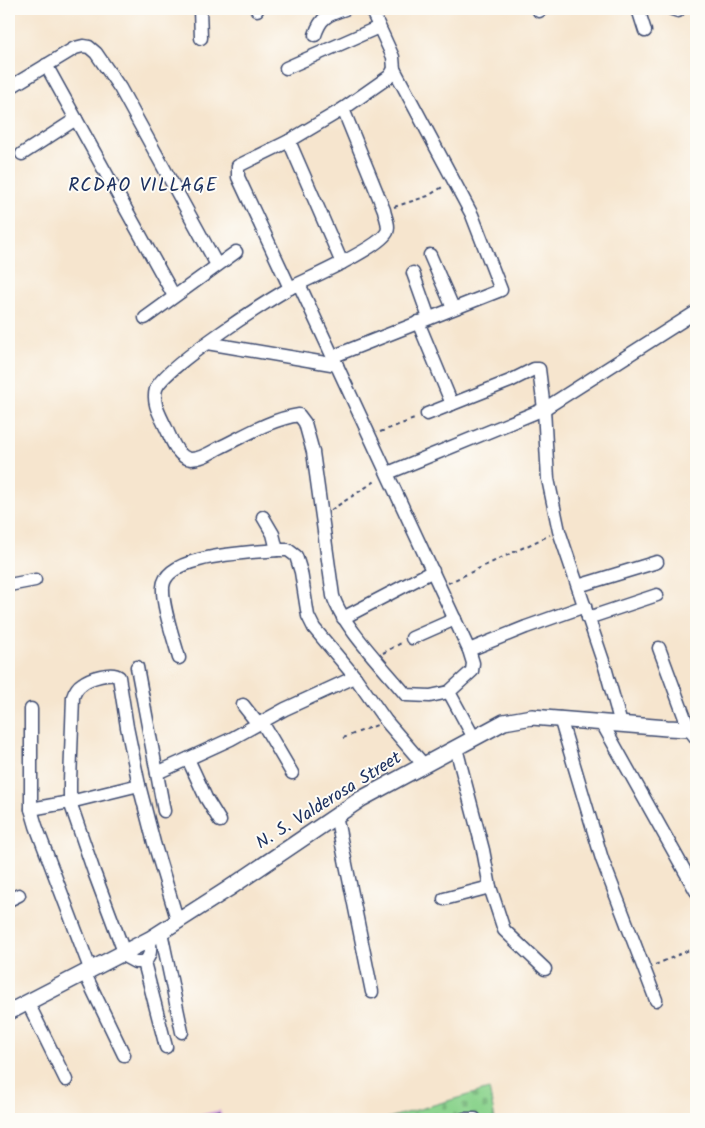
<svg xmlns="http://www.w3.org/2000/svg" width="705" height="1128" viewBox="0 0 705 1128" font-family="Kalam,sans-serif">
<defs>
<pattern id="cemetery-stones" width="16" height="16" patternUnits="userSpaceOnUse" patternTransform="scale(1.25)"><rect width="16" height="16" fill="#8dd48f"/><path d="M2 7V4a2 2 0 0 1 4 0v3zM10 15v-3a2 2 0 0 1 4 0v3z" fill="#79b67e"/></pattern>
</defs>
<rect width="100%" height="100%" fill="#fdfcf7"/>
<filter id="ink" filterUnits="userSpaceOnUse"><feTurbulence type="fractalNoise" baseFrequency=".02" numOctaves="2"/><feDisplacementMap in="SourceGraphic" scale="10" xChannelSelector="R" yChannelSelector="G"/><feConvolveMatrix kernelMatrix="1 2 1 2 8 2 1 2 1" color-interpolation-filters="sRGB"/></filter>
<filter id="wash" filterUnits="userSpaceOnUse"><feTurbulence type="fractalNoise" baseFrequency=".0096" numOctaves="4" result="noise"/><feDisplacementMap in="SourceGraphic" scale="20" xChannelSelector="R" yChannelSelector="G"/><feGaussianBlur stdDeviation="1.12" result="paint"/><feColorMatrix in="noise" values="0 0 0 0 0 0 0 0 0 0 0 0 0 0 0 0 0 1.4 0 .05"/><feComposite in="paint" operator="in"/></filter>
<g filter="url(#wash)">
<rect width="100%" height="100%" fill="#f6e5ce"/>
<polygon fill="url(#cemetery-stones)" stroke="#548276" points="489,1089 495,1119 385,1119"/>
<g id="blocks">
<polygon fill="#cf9dd8" points="220,1110 223,1119 196,1119 195,1116"/>
</g>
</g>
<g filter="url(#ink)">
<use href="#blocks" fill-opacity="0" stroke="#3c4a6f" stroke-width="1"/>
<g fill="none" stroke-linecap="round" stroke-linejoin="round">
<g stroke="#3c4a6f" stroke-width="15">
<g id="minor">
<polyline points="200,9 201,38"/>
<polyline points="257,9 257,10"/>
<polyline points="638,9 645,31"/>
<polyline points="672,9 678,11"/>
<polyline points="539,11 542,9"/>
<path d="M315,35C321,17 327,15 345,9"/>
<polyline points="46,65 174,296"/>
<polyline points="286,68 379,27"/>
<path d="M394,69L390,76L343,109L384,210C385,217 390,225 387,232C379,248 310,278 292,287C269,299 162,369 156,389C152,403 160,415 166,428C171,438 177,458 191,459C201,459 210,453 219,448C244,436 271,419 299,415L305,423L313,452L333,596C343,627 385,669 406,695L430,696L449,692"/>
<polyline points="9,88 75,48 83,46 89,47 96,53 120,88 217,265"/>
<polyline points="289,141 342,263"/>
<polyline points="22,154 76,119"/>
<polyline points="430,255 453,308"/>
<polyline points="413,273 429,318"/>
<polyline points="299,284 469,650 473,663 472,671 449,692 474,738"/>
<polyline points="290,288 238,177 238,166 289,141 343,109"/>
<polyline points="145,318 236,252"/>
<polyline points="418,322 452,404"/>
<polyline points="207,343 337,365"/>
<polyline points="334,356 501,290 472,215 394,69 393,57 371,9"/>
<polyline points="427,414 510,381 534,369 539,369 544,409 548,479 559,531 605,667 621,724"/>
<polyline points="388,473 544,409 696,312"/>
<polyline points="263,517 273,534 277,550"/>
<polyline points="9,585 35,580"/>
<polyline points="578,586 657,562"/>
<polyline points="343,618 433,571"/>
<polyline points="588,618 657,595"/>
<polyline points="412,638 455,619"/>
<polyline points="659,648 689,729 696,738"/>
<polyline points="469,650 526,627 585,606"/>
<path d="M179,658C174,639 162,607 163,587C165,554 251,553 277,550H288L296,556L301,572L308,616L314,628L355,677L386,721L423,764"/>
<polyline points="137,667 164,811"/>
<polyline points="243,705 258,724"/>
<polyline points="31,709 31,809 36,826 91,971"/>
<polyline points="560,718 602,859 656,1000"/>
<polyline points="262,722 292,773"/>
<polyline points="602,723 696,891"/>
<polyline points="456,748 483,850 490,887 504,930 545,969"/>
<polyline points="188,759 206,798 220,821"/>
<polyline points="157,773 231,739 285,709 355,677"/>
<polyline points="31,809 70,802 139,785"/>
<polyline points="336,815 372,992"/>
<polyline points="444,899 490,887"/>
<polyline points="9,900 19,895"/>
<polyline points="161,932 182,1032"/>
<path d="M124,952L94,872L70,802V782L73,697C75,691 77,687 82,684C89,678 112,671 119,677L127,727L139,785L154,843L178,922"/>
<polyline points="120,954 135,962 144,962 166,1047"/>
<path d="M144,962C152,956 150,948 150,939"/>
<polyline points="85,974 124,1055"/>
<polyline points="28,1003 66,1080"/>
<polyline points="464,1119 475,1119"/>
</g>
</g>
<g stroke="#3c4a6f" stroke-width="18">
<polyline id="major" points="9,1012 150,939 228,889 361,799 504,722 532,717 667,728 689,729 696,727"/>
</g>
<g stroke="#3c4a6f" stroke-width="2" stroke-dasharray="4 4" stroke-linecap="butt">
<polyline points="394,207 428,196 444,186"/>
<polyline points="380,432 417,418"/>
<polyline points="331,510 377,480"/>
<polyline points="448,583 550,535"/>
<polyline points="383,653 403,642"/>
<polyline points="343,738 377,725"/>
<polyline points="655,965 696,947"/>
</g>
<use href="#minor" stroke="#fff" stroke-width="12"/>
<use href="#major" stroke="#fff" stroke-width="15"/>
</g>
</g>
<g text-anchor="middle" dominant-baseline="central" stroke-width="4" stroke-linejoin="round" paint-order="stroke">
<g font-size="18" fill="#1b2f5e" stroke="#fdfcf7">
<text transform="translate(329 801) rotate(-32)">N. S. Valderosa Street</text>
</g>
<g font-size="19" letter-spacing="1" fill="#1b2f5e" stroke="#fdfcf7">
<text x="143" y="186">RCDAO VILLAGE</text>
</g>
</g>
<rect width="705" height="1128" fill="none" stroke="#fdfcf7" stroke-width="30"/>
</svg>
